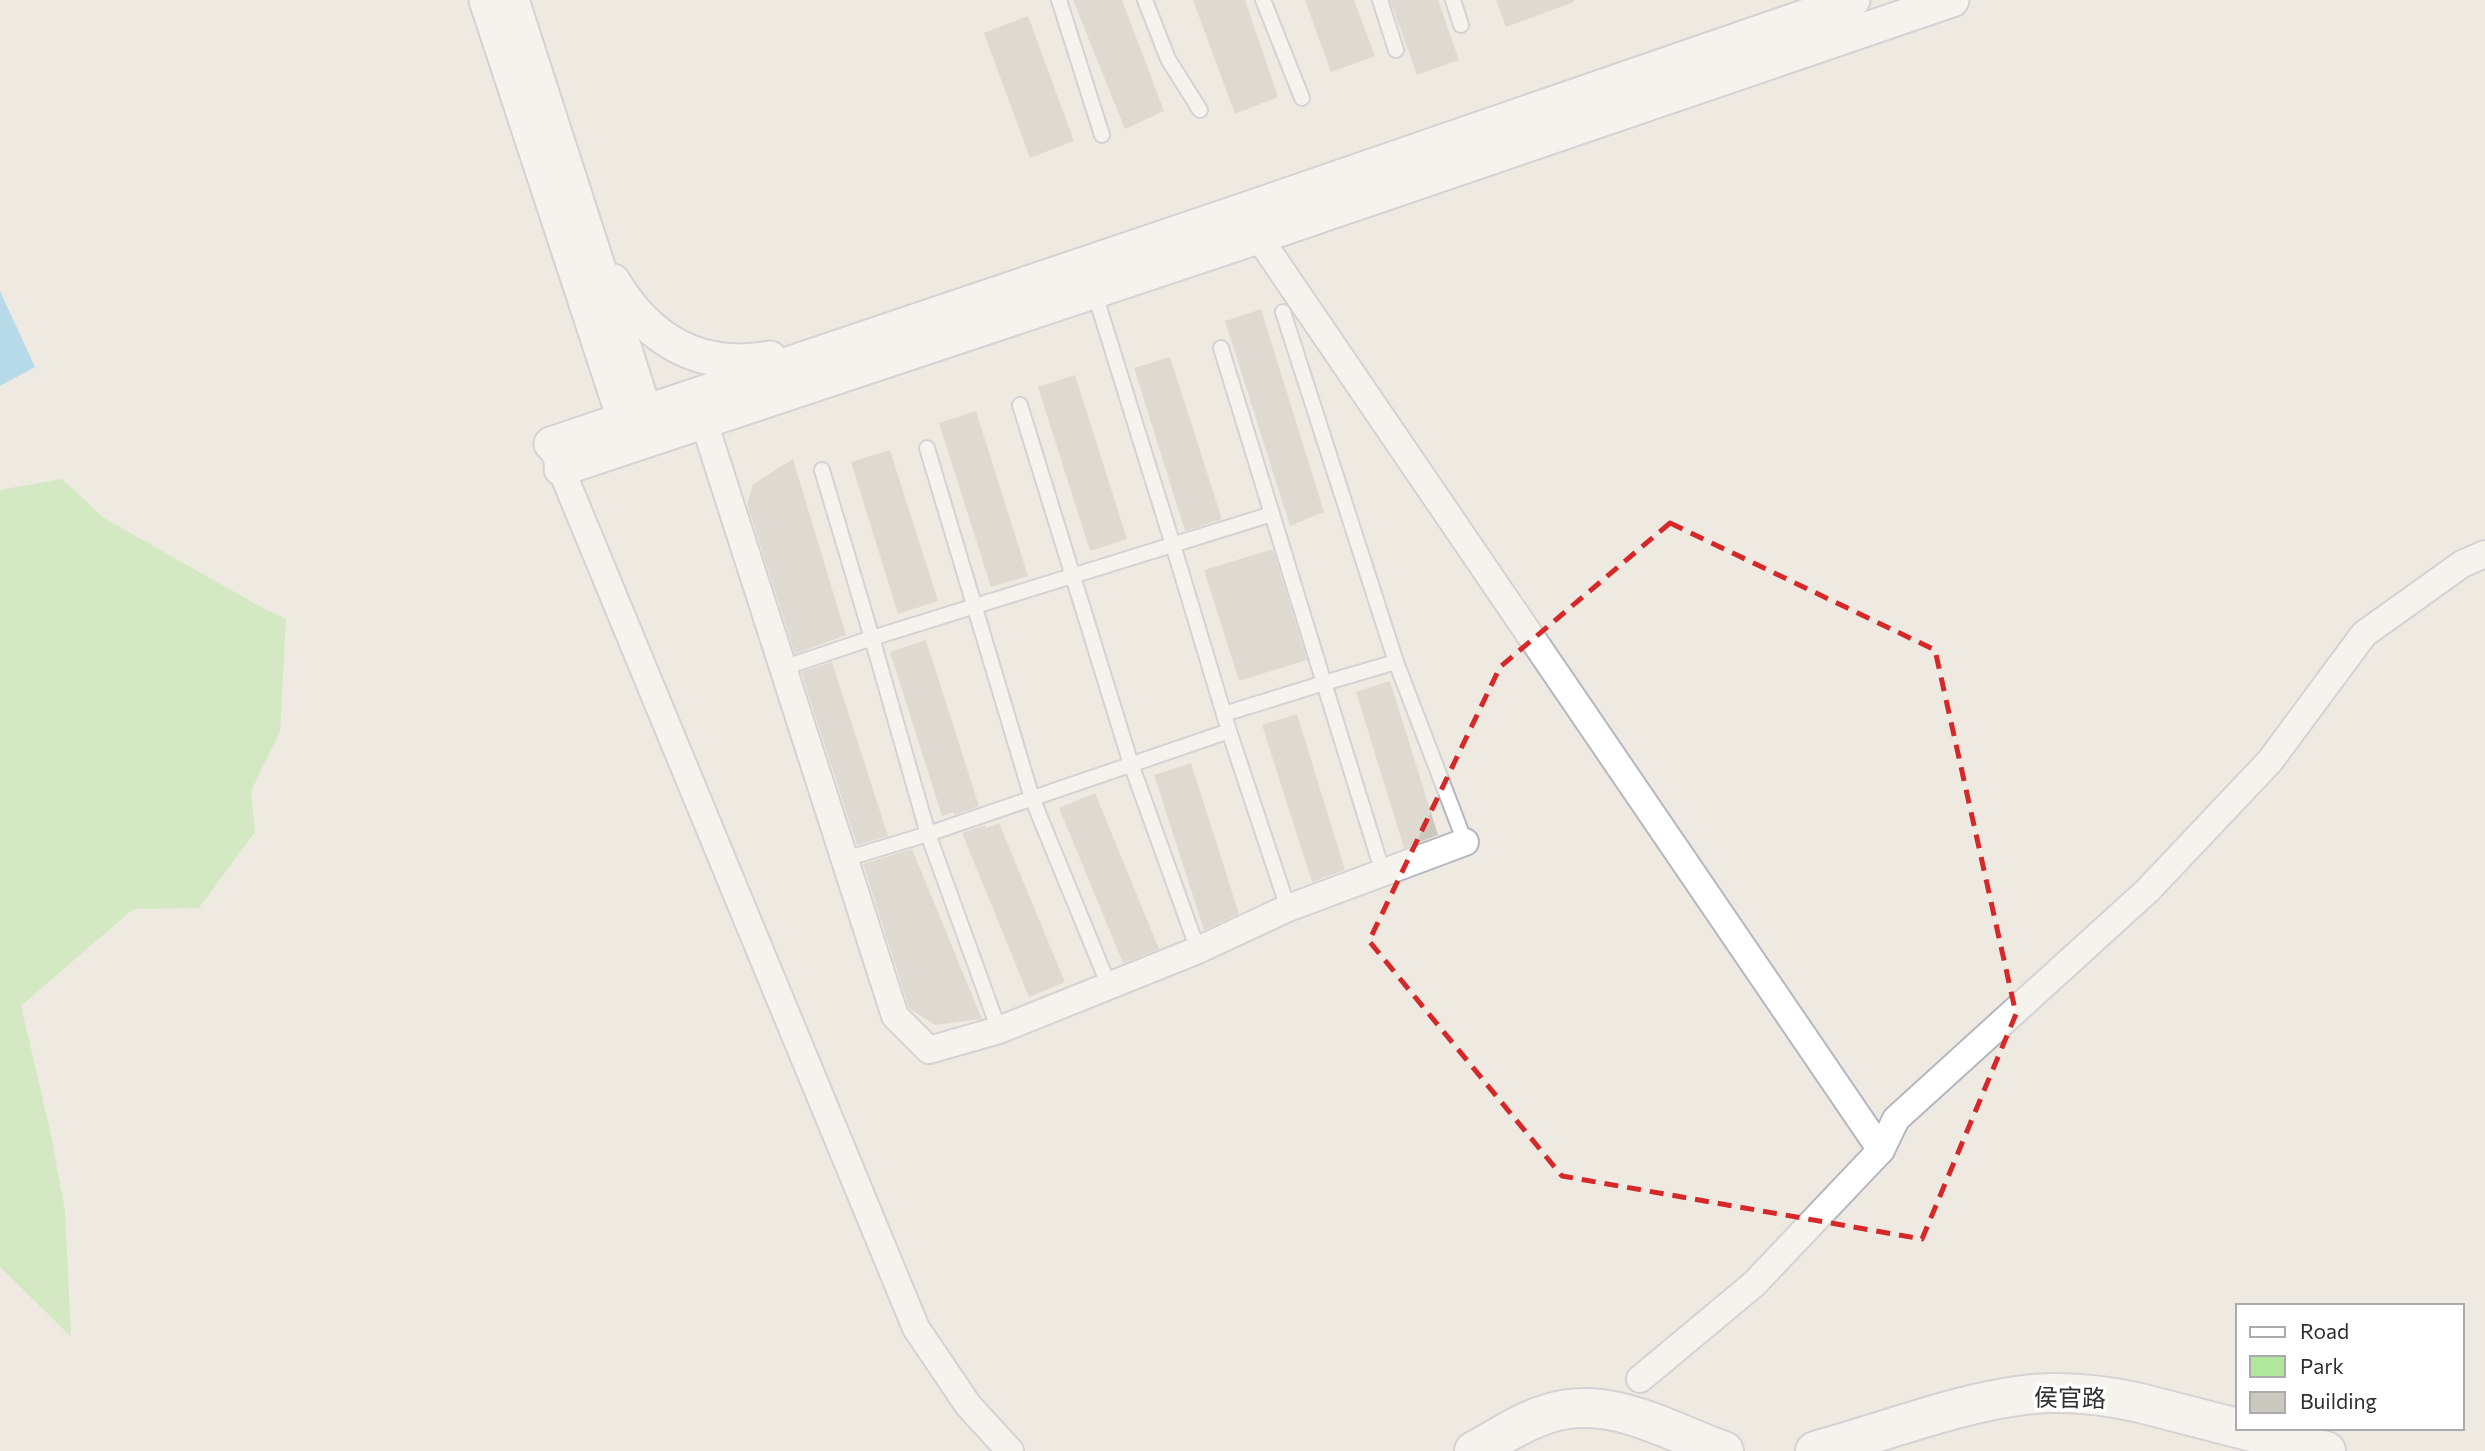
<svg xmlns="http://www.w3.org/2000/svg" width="2485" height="1451" viewBox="0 0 2485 1451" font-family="Commissioner,'Noto Sans SC',sans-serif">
<rect width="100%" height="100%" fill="#efeae1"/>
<polygon fill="#b1e69d" points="62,479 104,518 261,607 286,619 280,732 251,791 255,832 199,908 133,909 21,1006 50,1130 65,1211 71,1337 0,1267 0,490"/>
<polygon fill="#74c7f1" points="0,291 35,367 0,386"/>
<g fill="#cbc8bf">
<polygon points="1073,0 1122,0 1164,111 1125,129"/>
<polygon points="1193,0 1245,0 1278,97 1235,114"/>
<polygon points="1305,0 1354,0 1375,56 1331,72"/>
<polygon points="1390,0 1438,0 1459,60 1417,75"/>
<polygon points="1496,0 1574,0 1574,2 1506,27"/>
<polygon points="1028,16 1074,141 1030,158 984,33"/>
<polygon points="1261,309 1324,512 1290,526 1225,321"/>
<polygon points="1170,357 1222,519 1185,531 1134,368"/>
<polygon points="1075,375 1127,539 1090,551 1038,387"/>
<polygon points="976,411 1028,576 991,587 939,423"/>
<polygon points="890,450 938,601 898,614 851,462"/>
<polygon points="793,459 846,635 795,654 747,504 753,484"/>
<polygon points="1273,549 1307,660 1239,681 1204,570"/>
<polygon points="926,640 979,806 954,815 953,812 942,816 890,652"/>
<polygon points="832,662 888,836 857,845 801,672"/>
<polygon points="1390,681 1438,835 1404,848 1356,692"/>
<polygon points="1297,714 1345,870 1312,882 1262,725"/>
<polygon points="1191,763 1239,914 1204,930 1154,775"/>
<polygon points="1095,793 1159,949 1123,963 1059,808"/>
<polygon points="999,823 1065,982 1029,997 962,833 985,825 986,828"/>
<polygon points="912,849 982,1019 935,1025 909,1008 863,864"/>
</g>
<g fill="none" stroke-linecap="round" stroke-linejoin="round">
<g stroke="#b4b6c1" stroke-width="18">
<g id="service">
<polyline points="1059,0 1102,135"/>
<polyline points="1145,0 1168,59 1200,110"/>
<polyline points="1263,0 1302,98"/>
<polyline points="1380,0 1396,50"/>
<polyline points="1453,0 1461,25"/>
<polyline points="1283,312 1396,662"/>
<polyline points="1221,348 1272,514"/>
<polyline points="1020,405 1131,764 1198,950"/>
<polyline points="927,448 1032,798 1109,986"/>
<polyline points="822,470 872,638 1272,514 1324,683 1224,714"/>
<polyline points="783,668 872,638 928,834 1229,731 1173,545 1094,291"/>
<polyline points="1229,731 1288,908"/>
<polyline points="845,859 928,834 999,1030"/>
<polyline points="1383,873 1324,683 1396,662 1465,842"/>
</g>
</g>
<g stroke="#b4b6c1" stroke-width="30">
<g id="minor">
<polyline points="1249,223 1881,1150"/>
<polyline points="704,422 895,1016 929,1050 999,1030 1198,950 1288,908 1465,842"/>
<polyline points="554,452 916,1328 968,1405 1010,1451"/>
<polyline points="1640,1379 1754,1284 1881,1150 1896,1119 2147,891 2270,761 2364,634 2462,564 2485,554"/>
</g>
</g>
<g stroke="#b4b6c1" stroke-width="37">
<g id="tertiary">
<polyline points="486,0 631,440"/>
<polyline points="512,0 646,415"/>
<path d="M613,281C648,340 700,371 770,358"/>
<polyline points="551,444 1241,211 1853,0"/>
<polyline points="561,469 1258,237 1952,0"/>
</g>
</g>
<g stroke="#b4b6c1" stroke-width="42">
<g id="secondary">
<path d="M1474,1451C1498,1438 1521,1422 1547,1414C1608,1393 1667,1431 1724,1451"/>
<path d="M1815,1451C1885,1432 1962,1401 2033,1394C2069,1391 2105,1395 2140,1403L2326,1451"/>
</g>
</g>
<use href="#service" stroke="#fff" stroke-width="14"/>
<use href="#minor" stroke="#fff" stroke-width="26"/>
<use href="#tertiary" stroke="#fff" stroke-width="33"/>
<use href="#secondary" stroke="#fff" stroke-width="38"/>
</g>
<path d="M0 0H2485V1451H0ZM1670,523L1935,650L2016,1014L1922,1239L1562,1176L1369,941L1500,667Z" fill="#efeae1" fill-opacity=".55" fill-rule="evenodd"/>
<path fill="none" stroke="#d62828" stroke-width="5" stroke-dasharray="14 9" stroke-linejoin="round" d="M1670,523L1935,650L2016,1014L1922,1239L1562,1176L1369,941L1500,667Z"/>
<g text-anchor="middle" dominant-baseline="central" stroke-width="7" stroke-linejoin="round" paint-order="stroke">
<g font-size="24" fill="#2e2e2e" stroke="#fff">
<text transform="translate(2070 1397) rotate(1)">侯官路</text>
</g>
</g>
<rect x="2236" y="1304" width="228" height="126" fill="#ffffff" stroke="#ababab" stroke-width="2"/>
<rect x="2250" y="1327" width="35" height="10" fill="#ffffff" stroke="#ababab" stroke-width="2"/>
<text x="2300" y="1339" font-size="21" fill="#2e2e2e">Road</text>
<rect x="2250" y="1356" width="35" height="21" fill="#b1e69d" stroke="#ababab" stroke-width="2"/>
<text x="2300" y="1374" font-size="21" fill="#2e2e2e">Park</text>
<rect x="2250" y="1392" width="35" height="21" fill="#cbc8bf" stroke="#ababab" stroke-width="2"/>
<text x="2300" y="1409" font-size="21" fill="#2e2e2e">Building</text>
</svg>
